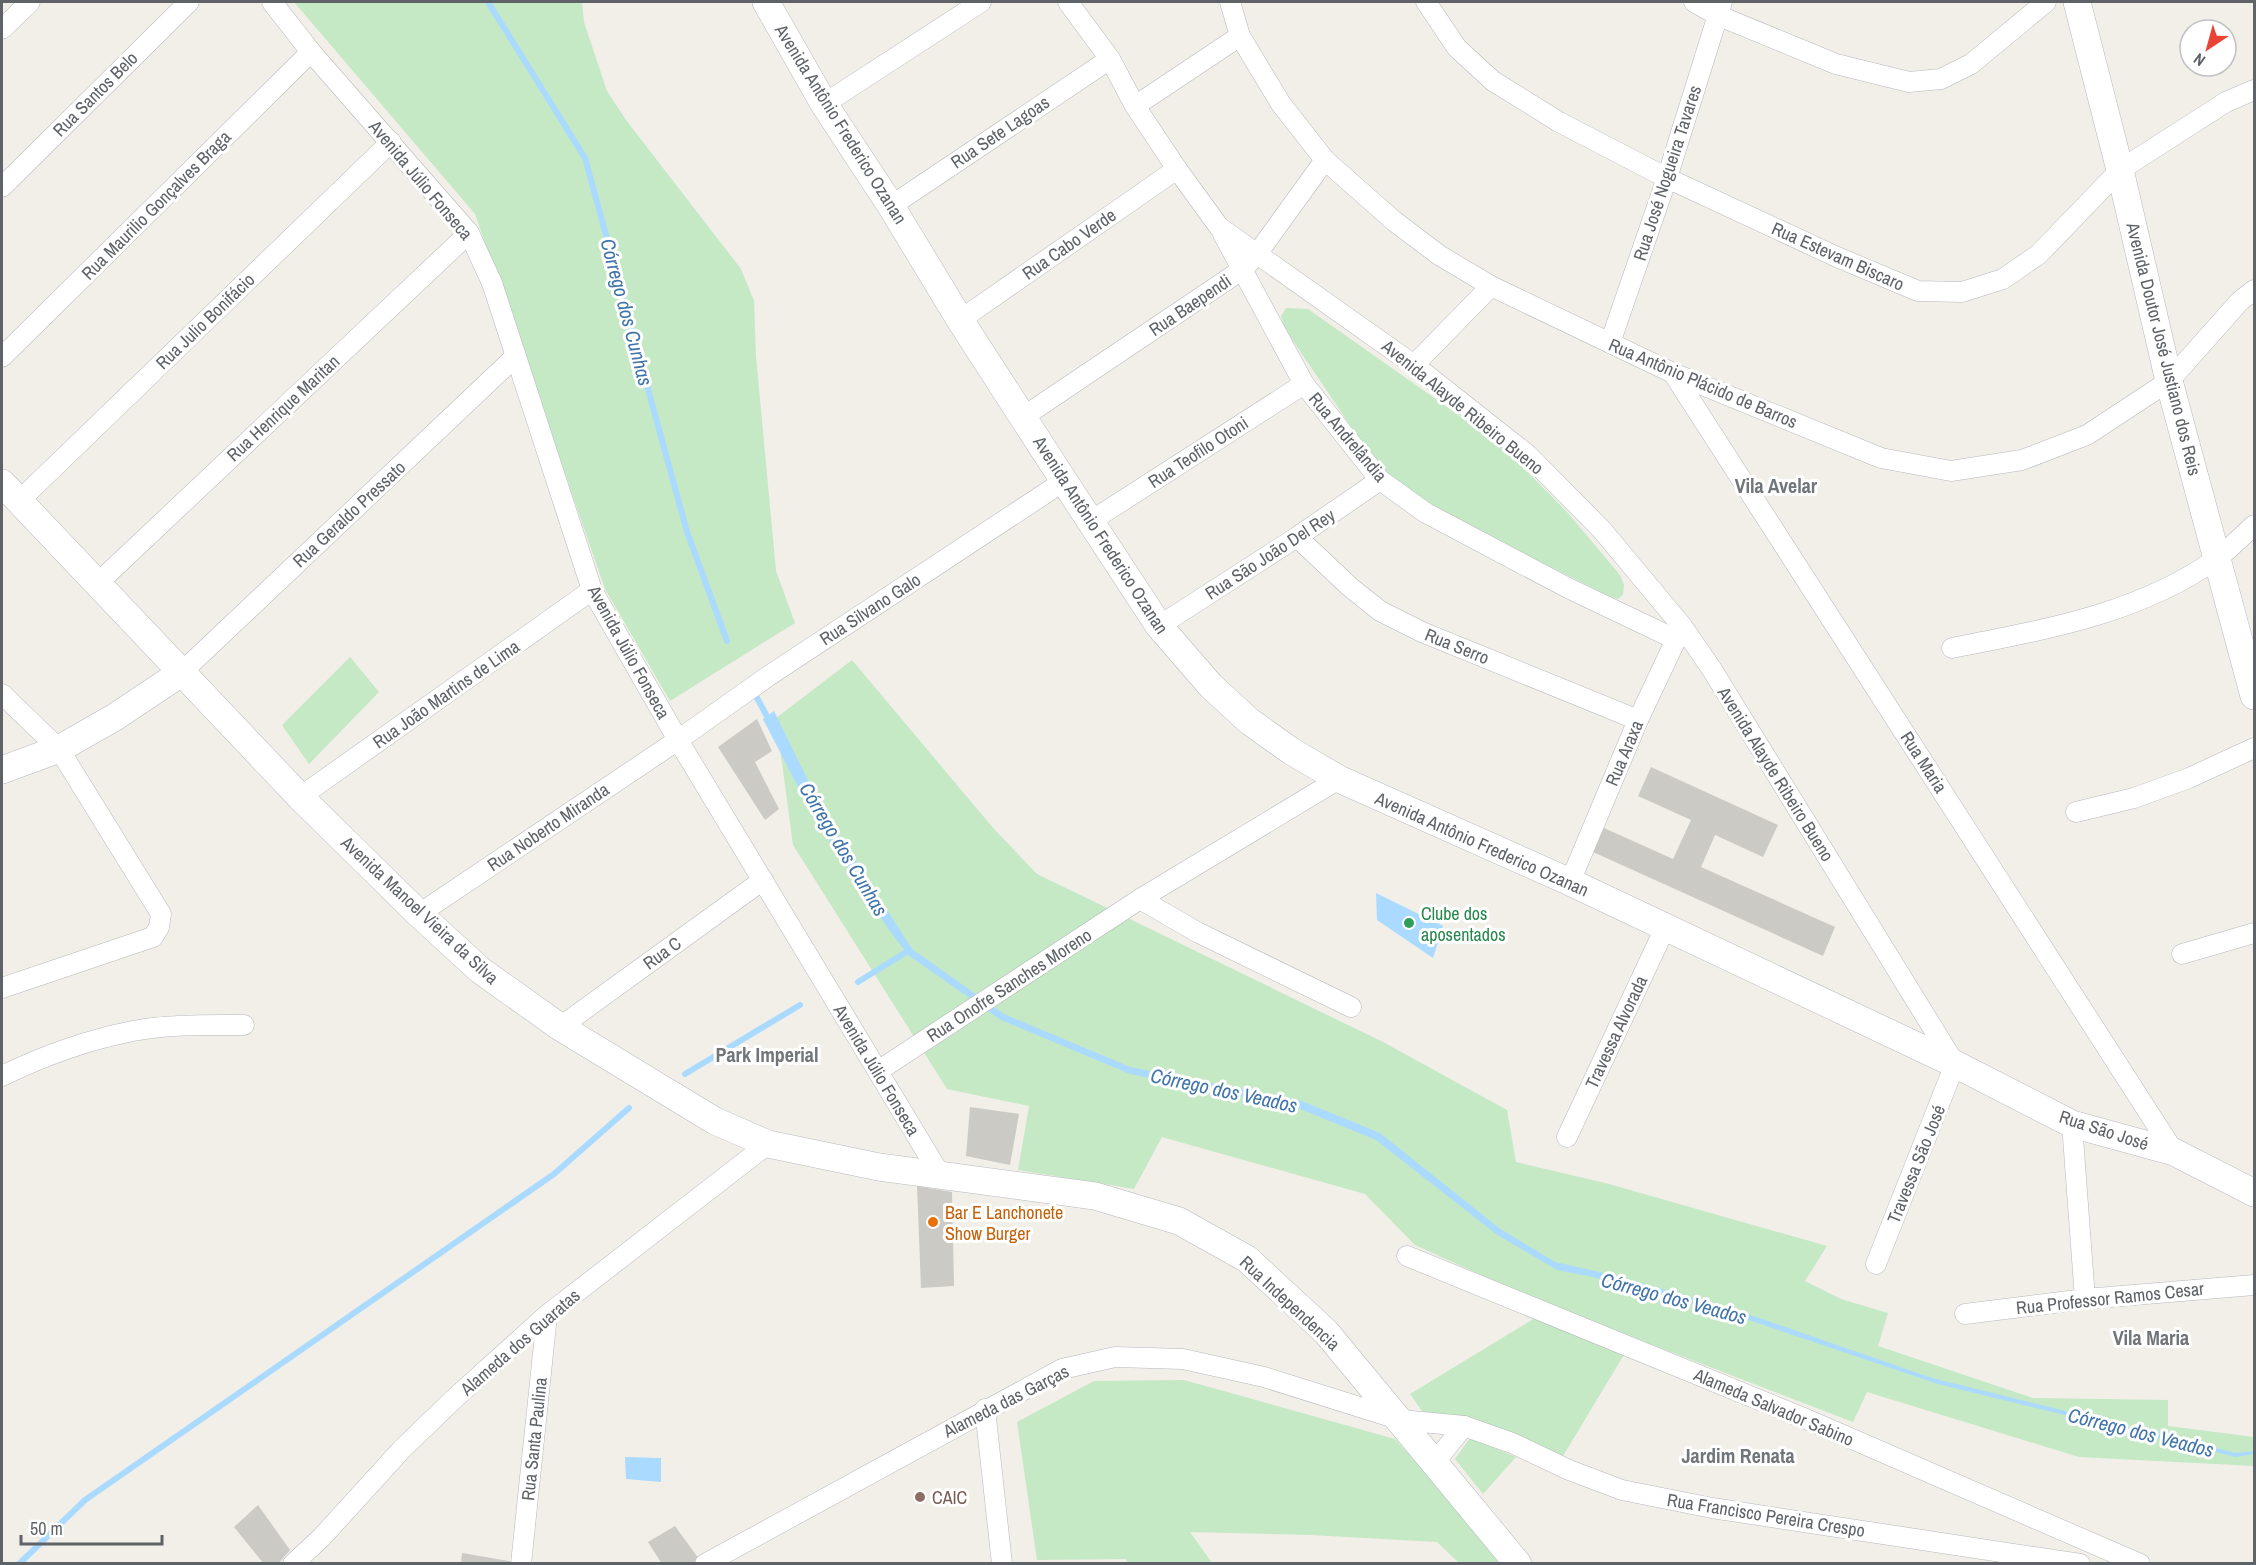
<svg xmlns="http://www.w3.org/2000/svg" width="2256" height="1565" viewBox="0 0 2256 1565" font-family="'Archivo Narrow',sans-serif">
<rect width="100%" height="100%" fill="#f1efe8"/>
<g fill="#c5e8c5">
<polygon points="294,2 582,2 584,22 607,91 626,120 741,269 754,301 756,356 776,571 795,623 670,701 605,589 475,214"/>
<polygon points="1286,308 1308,309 1501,445 1567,512 1620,575 1624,585 1623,595 1618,599 1611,597 1430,507 1401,488 1375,462 1285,329 1281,316"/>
<polygon points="350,657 379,692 309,764 282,725"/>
<polygon points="852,660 994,829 1037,874 1383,1042 1507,1110 1516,1162 1609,1184 1827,1246 1805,1281 1841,1299 1888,1313 1878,1346 2033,1398 2168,1400 2168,1426 2254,1437 2254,1466 2079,1457 1867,1392 1853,1422 1541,1302 1415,1245 1365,1194 1162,1137 1134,1189 1018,1170 1029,1106 947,1089 793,845 776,718"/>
<polygon points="1540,1315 1625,1353 1563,1456 1472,1418 1427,1418 1410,1394"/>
<polygon points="1184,1380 1395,1439 1507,1563 1459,1563 1437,1542 1311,1535 1190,1532 1212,1563 1127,1563 1126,1559 1037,1560 1017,1422 1094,1381"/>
<polygon points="1470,1438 1516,1457 1483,1494 1455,1459"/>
</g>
<g fill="#aadaff">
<polygon points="774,711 821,807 912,949 1004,1014 1130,1067 1299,1100 1380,1133 1499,1228 1555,1262 1617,1276 1739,1311 1932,1378 2236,1453 2254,1451 2254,1454 2236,1457 1938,1384 1728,1313 1593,1277 1557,1270 1496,1234 1376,1140 1298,1108 1130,1074 1001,1020 908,955 887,927 812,814 763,719"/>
<polygon points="1376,893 1443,926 1433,958 1377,920"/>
<polygon points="625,1457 661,1458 661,1482 626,1479"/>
</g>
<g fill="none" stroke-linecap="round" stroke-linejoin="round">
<g stroke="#aadaff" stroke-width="6">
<polyline points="488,2 585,158 687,532 727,641"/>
<polyline points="756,696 770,722"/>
<polyline points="858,982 908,951"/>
<polyline points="685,1074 800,1005"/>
<polyline points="19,1564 85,1500 554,1174 629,1108"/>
</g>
</g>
<g fill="#cccac5">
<polygon points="757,719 772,751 755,762 779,809 765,820 718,747"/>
<polygon points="1651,767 1778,825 1763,857 1715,835 1701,867 1835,927 1823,956 1593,852 1604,828 1673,859 1691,820 1638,796"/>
<polygon points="970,1107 1019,1114 1010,1165 966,1156"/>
<polygon points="917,1186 952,1192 954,1286 921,1288"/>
<polygon points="258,1505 290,1550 278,1564 264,1564 234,1527"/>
<polygon points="675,1526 699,1559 691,1564 662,1564 648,1542"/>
<polygon points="462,1553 514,1562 514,1564 461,1564"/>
</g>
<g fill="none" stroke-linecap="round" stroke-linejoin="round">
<g stroke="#b5b8bc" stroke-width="21">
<g id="street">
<polyline points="272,2 311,52 469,233 492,283 592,590 678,740 941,1176"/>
<polyline points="1068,2 1110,59 1135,106 1177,169 1219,227 1414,365 1528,455 1602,530 1682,626 1711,668 1955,1064 1876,1264"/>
<polyline points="1230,2 1240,36 1281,104 1325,160 1394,221 1439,255 1491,286 1673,373 1881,458 1951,471 2022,460 2087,435 2169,381 2240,301 2254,290"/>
<polyline points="1426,2 1457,48 1493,81 1559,122 1667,178 1837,257 1918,291 1962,292 2003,279 2039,254 2120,170 2226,102 2254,90"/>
<polyline points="1694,2 1717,15 1836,64 1909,82 1941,79 1971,64 2046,2"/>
<polyline points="2,29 30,2"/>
<polyline points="824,104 981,2"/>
<polyline points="1135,106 1240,36"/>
<polyline points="2,187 189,2"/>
<polyline points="891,206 1110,59"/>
<polyline points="1223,234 1304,384 1380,480 1426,513 1568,588 1677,640"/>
<polyline points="960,320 1177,169"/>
<polyline points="1610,343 1667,178 1722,2"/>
<polyline points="2,357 311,52"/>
<polyline points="1414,365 1491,286"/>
<polyline points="1673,373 2174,1152"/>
<polyline points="1023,417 1243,269 1257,254 1325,160"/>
<polyline points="19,501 391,142"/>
<polyline points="1091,521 1304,384"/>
<polyline points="1297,537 1350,587 1380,611 1422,632 1638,720"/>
<polyline points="98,583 469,233"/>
<polyline points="1159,626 1297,537 1380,480"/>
<path d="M1952,648C2043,630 2139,614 2216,559C2230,549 2242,536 2254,525"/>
<polyline points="181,673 516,356"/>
<polyline points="2,694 59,749 161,914 159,927 153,937 2,988"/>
<polyline points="1339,779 1140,899 1197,932 1351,1007"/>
<polyline points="300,797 592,590"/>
<polyline points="2076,812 2134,798 2189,778 2254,748"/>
<polyline points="1570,882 1638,720 1681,629"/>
<polyline points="419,914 678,740 767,677 1064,481"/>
<polyline points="2182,954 2254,933"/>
<polyline points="560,1027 763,880"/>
<polyline points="878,1071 1140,899"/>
<path d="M2,1076C43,1056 87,1040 133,1031C169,1024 208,1025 244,1025"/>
<polyline points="2072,1124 2085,1299"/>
<polyline points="1567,1137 1665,928"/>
<polyline points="1407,1256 1806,1419 2140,1564"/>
<polyline points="1965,1314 2085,1299 2254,1285"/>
<polyline points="985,1409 1002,1564"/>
<polyline points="1434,1463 1464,1426"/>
<polyline points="293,1564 322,1537 402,1449 455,1398 547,1315 768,1144"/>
<polyline points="521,1564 547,1315"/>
<polyline points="705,1564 1062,1369 1115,1357 1183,1359 1264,1377 1401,1420 1464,1426 1512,1443 1569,1470 1622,1490 1712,1508 2080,1564"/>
</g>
</g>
<g stroke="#b6babf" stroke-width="28">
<g id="secondary">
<polyline points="766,2 824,104 891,206 960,320 1064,481 1159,626 1211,686 1249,721 1291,751 1339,779 1570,882 1955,1064 2072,1124 2174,1152 2254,1193"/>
<polyline points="2077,2 2120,170 2169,381 2254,696"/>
<polyline points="2,483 300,797 419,914 480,970 560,1027 715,1121 768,1144 879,1167 1095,1196 1179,1221 1247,1259 1326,1332 1518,1564"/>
<polyline points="2,770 59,749 115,717 181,673"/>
</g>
</g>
<use href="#street" stroke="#fff" stroke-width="20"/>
<use href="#secondary" stroke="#fff" stroke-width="27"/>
</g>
<circle fill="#2e9e5b" stroke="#fff" stroke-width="2" cx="1409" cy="923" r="6"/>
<circle fill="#e8710a" stroke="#fff" stroke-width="2" cx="933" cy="1222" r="6"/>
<circle fill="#8d6e63" stroke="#fff" stroke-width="2" cx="920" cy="1497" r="6"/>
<g text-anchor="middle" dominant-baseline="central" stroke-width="6" stroke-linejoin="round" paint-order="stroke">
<g font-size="18" fill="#5f6368" stroke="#fff">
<text transform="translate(95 94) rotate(-45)">Rua Santos Belo</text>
<text transform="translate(841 124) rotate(58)">Avenida Antônio Frederico Ozanan</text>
<text transform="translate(1000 132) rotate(-34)">Rua Sete Lagoas</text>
<text transform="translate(1667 173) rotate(-72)">Rua José Nogueira Tavares</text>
<text transform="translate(421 180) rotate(50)">Avenida Júlio Fonseca</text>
<text transform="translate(156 205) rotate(-45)">Rua Maurilio Gonçalves Braga</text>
<text transform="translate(1069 244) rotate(-35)">Rua Cabo Verde</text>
<text transform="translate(1838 256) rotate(24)">Rua Estevam Biscaro</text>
<text transform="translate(1190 305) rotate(-34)">Rua Baependi</text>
<text transform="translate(205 321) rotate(-44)">Rua Julio Bonifácio</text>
<text transform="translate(2164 349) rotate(76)">Avenida Doutor José Justiano dos Reis</text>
<text transform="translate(1703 383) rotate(23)">Rua Antônio Plácido de Barros</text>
<text transform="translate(1463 407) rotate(39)">Avenida Alayde Ribeiro Bueno</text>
<text transform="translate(283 408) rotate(-43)">Rua Henrique Maritan</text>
<text transform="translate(1348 437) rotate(50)">Rua Andrelândia</text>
<text transform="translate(1198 452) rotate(-33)">Rua Teofilo Otoni</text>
<text transform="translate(349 514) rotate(-43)">Rua Geraldo Pressato</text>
<text transform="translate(1101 535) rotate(57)">Avenida Antônio Frederico Ozanan</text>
<text transform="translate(1270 554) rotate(-33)">Rua São João Del Rey</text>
<text transform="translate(870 609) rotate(-33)">Rua Silvano Galo</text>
<text transform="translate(1457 646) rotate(22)">Rua Serro</text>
<text transform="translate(629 652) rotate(61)">Avenida Júlio Fonseca</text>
<text transform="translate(446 694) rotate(-35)">Rua João Martins de Lima</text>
<text transform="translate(1624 753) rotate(-67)">Rua Araxa</text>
<text transform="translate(1924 762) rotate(57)">Rua Maria</text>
<text transform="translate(1776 774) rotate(58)">Avenida Alayde Ribeiro Bueno</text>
<text transform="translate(548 827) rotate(-34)">Rua Noberto Miranda</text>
<text transform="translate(1482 844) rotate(24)">Avenida Antônio Frederico Ozanan</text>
<text transform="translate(420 910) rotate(43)">Avenida Manoel Vieira da Silva</text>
<text transform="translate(662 953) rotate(-36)">Rua C</text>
<text transform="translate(1009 985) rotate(-33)">Rua Onofre Sanches Moreno</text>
<text transform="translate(1616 1032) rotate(-65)">Travessa Alvorada</text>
<text transform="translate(877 1070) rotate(59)">Avenida Júlio Fonseca</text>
<text transform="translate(2104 1130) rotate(18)">Rua São José</text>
<text transform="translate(1916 1164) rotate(-68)">Travessa São José</text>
<text transform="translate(2110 1298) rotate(-6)">Rua Professor Ramos Cesar</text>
<text transform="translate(1290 1303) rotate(43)">Rua Independencia</text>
<text transform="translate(520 1342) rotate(-41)">Alameda dos Guaratas</text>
<text transform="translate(1006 1401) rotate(-27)">Alameda das Garças</text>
<text transform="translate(1774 1407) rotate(23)">Alameda Salvador Sabino</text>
<text transform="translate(534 1439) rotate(-84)">Rua Santa Paulina</text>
<text transform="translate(1766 1515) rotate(9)">Rua Francisco Pereira Crespo</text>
</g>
<g font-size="18" fill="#27864d" stroke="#fff" text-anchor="start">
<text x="1421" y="913">Clube dos<tspan x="1421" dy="21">aposentados</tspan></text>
</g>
<g font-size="18" fill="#c56008" stroke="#fff" text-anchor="start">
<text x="945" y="1212">Bar E Lanchonete<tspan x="945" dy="21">Show Burger</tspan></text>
</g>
<g font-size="18" fill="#785e54" stroke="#fff" text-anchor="start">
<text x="932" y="1497">CAIC</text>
</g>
<g font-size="20" font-style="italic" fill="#4174aa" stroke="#fff">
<text transform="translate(627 312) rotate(75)">Córrego dos Cunhas</text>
<text transform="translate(844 849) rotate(59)">Córrego dos Cunhas</text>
<text transform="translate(1224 1090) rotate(12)">Córrego dos Veados</text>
<text transform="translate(1674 1298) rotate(15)">Córrego dos Veados</text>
<text transform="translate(2141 1432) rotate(14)">Córrego dos Veados</text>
</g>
<g font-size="20" font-weight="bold" fill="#70757a" stroke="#fff">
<text x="1776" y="485">Vila Avelar</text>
<text x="767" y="1054">Park Imperial</text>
<text x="2151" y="1337">Vila Maria</text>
<text x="1738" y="1455">Jardim Renata</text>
</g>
</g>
<rect width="2256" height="1565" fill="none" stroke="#5f6368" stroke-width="6"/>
<g transform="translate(2208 48) rotate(216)"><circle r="28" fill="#ffffff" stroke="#bfc1c3" stroke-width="1.5"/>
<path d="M0-4.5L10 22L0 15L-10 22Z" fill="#ea4335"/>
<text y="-9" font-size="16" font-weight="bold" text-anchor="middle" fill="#5f6368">N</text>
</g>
<path d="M21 1535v9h141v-9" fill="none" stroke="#5f6368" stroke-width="3"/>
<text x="30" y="1535" font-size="18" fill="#5f6368" stroke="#ffffff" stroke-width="4.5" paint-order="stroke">50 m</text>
</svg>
